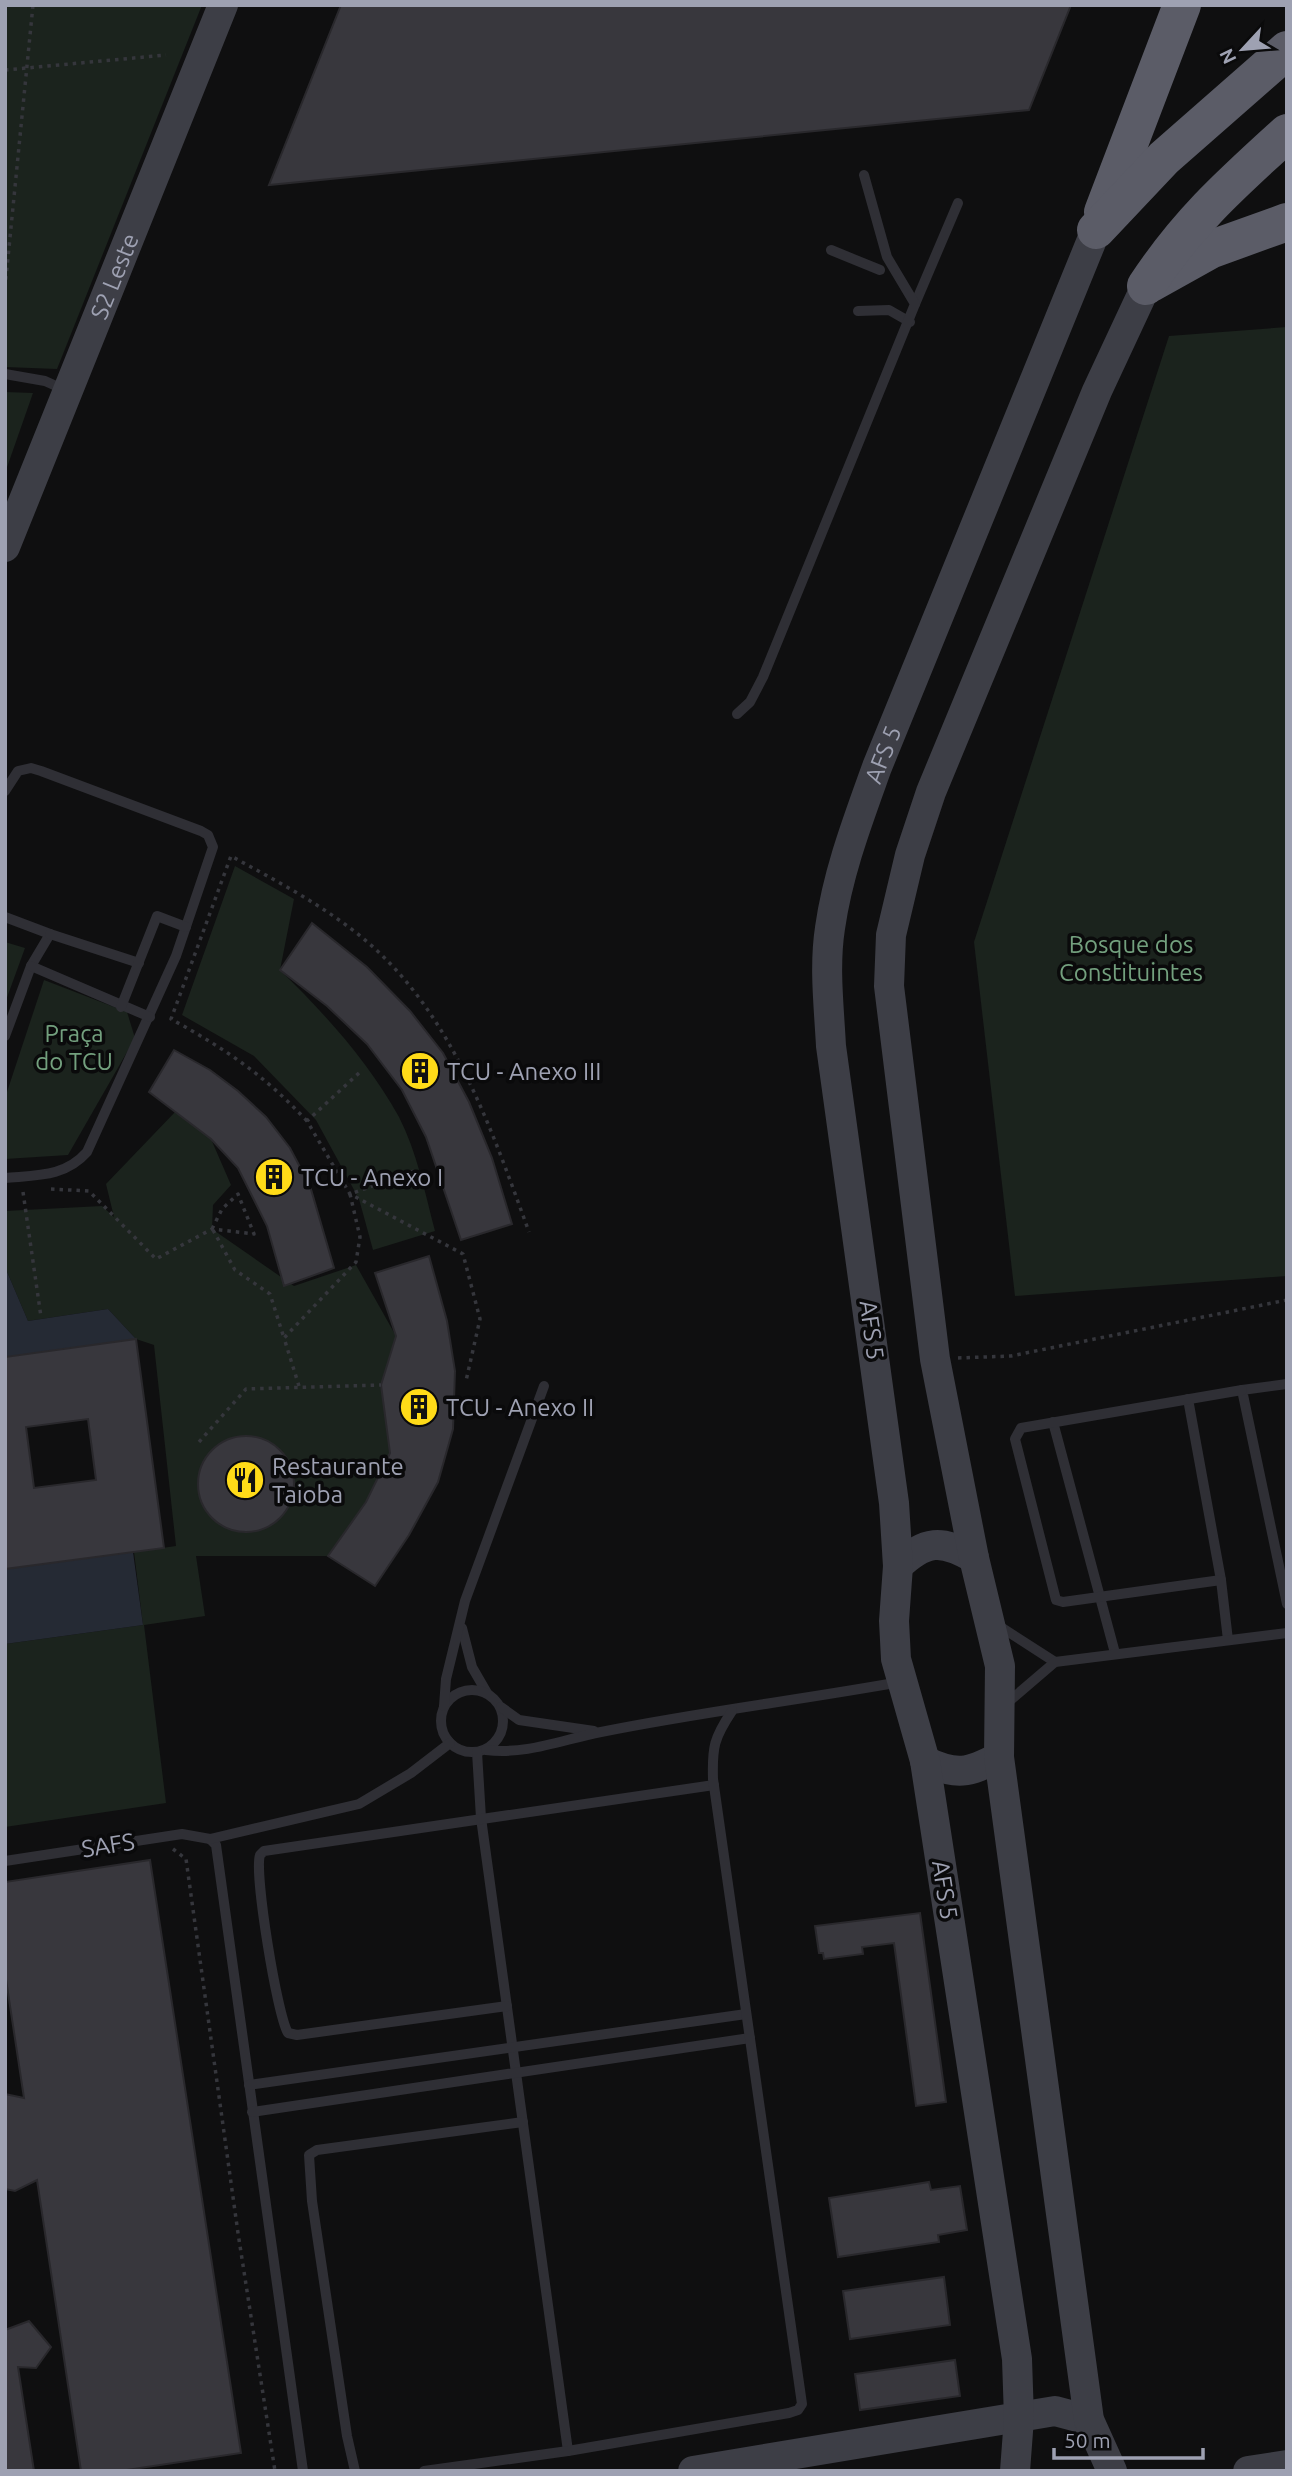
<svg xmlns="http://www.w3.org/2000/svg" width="1292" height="2476" viewBox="0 0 1292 2476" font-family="Ubuntu,sans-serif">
<rect width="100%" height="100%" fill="#0f0f10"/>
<g fill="#1b231d">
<polygon points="5,5 202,5 57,369 5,367"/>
<polygon points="1287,327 1287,1276 1015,1296 974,942 1169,336"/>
<polygon points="5,392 33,393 5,473"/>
<path d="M235,866L294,899L280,970C325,1014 368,1061 399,1117C417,1152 425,1193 435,1231L373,1250L359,1199L316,1120L254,1056L182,1015Z"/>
<polygon points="5,942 25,948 5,1003"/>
<polygon points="44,980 127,1012 135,1038 68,1155 5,1159 5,1098"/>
<polygon points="176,1111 211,1139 231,1185 213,1205 212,1229 294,1286 356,1265 396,1336 381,1385 390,1453 366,1502 328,1556 196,1556 205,1616 144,1625 166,1803 5,1827 5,1644 143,1625 134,1552 176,1546 154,1345 136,1339 108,1309 28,1321 5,1267 5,1211 102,1206 114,1217 106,1184"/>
</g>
<g fill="#252a34">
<polygon points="5,1267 28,1321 108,1309 136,1339 5,1357"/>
<polygon points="133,1552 143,1625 5,1644 5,1569"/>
</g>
<g fill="#38373d" stroke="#29282c" stroke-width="2" fill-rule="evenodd">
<polygon points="341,5 1071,5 1029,110 269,185"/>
<polygon points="312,923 367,967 410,1011 443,1053 469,1102 492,1158 512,1224 461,1240 426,1137 402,1090 367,1044 327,1006 280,970"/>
<polygon points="174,1050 210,1070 238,1091 266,1117 290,1148 310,1186 334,1268 284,1286 267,1226 238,1168 211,1139 149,1092"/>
<polygon points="429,1256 447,1321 455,1371 453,1429 438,1482 409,1535 375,1586 328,1556 366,1502 390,1453 381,1385 396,1336 375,1273"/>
<path d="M136,1339L164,1548L5,1569V1357ZM88,1419L96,1480L34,1488L26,1427Z"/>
<circle cx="246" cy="1484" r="48"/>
<polygon points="150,1860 241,2453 120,2471 81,2471 37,2180 15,2191 5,2189 5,2094 24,2098 5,1973 5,1882"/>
<polygon points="920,1913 946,2102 916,2106 894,1943 862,1947 863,1954 824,1959 823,1953 819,1953 815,1926"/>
<polygon points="929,2182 931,2190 960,2186 967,2230 938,2235 939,2242 838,2257 829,2198"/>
<polygon points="944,2277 950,2325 850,2339 843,2291"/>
<polygon points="29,2321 51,2347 36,2368 18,2367 34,2471 5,2471 5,2330"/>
<polygon points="955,2360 960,2396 860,2410 855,2374"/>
</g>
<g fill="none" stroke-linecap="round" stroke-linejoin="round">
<g stroke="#35363c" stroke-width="3.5" stroke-dasharray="3.5 5" stroke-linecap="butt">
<polyline points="5,70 166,55"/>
<polyline points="5,288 33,5"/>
<polyline points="359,1073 307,1121 350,1194 463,1254 480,1319 466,1381"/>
<path d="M307,1121C264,1075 227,1050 171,1019L231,856C271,878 313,900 350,928C448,1001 489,1122 529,1232"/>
<polyline points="51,1189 89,1191 156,1259 212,1229 254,1234 238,1194 222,1209 212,1229"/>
<polyline points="23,1192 41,1317"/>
<polyline points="213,1230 235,1270 270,1294 284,1338"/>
<polyline points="958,1358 1011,1356 1287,1300"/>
<polyline points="299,1386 284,1338 356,1262 360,1237 350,1194 417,1170"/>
<polyline points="199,1442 246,1389 381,1385"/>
<polyline points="173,1849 186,1859 238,2233 275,2471"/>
</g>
<g stroke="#2f2f35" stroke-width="10">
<polyline points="831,250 880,270"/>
<polyline points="915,304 958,203"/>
<polyline points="858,311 889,310 910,322"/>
<polyline points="5,374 45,381 65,390"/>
<polyline points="737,714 750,702 763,677 915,304 887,257 864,175"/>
<path d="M5,791L18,771L31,768L41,771L201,831L208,835L213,847L176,956L87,1152C65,1177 37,1175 5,1178"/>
<polyline points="5,917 50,934 31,966 5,1036"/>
<polyline points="50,934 139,963"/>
<polyline points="31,966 150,1017"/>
<polyline points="121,1007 157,916 186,927"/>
<polyline points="1287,1384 1242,1390 1287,1604"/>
<polyline points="1188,1399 1221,1580"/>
<polyline points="1053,1422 1115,1653"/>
<polyline points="996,1624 1055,1662"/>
<polyline points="462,1628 472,1667 487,1693"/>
<polyline points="1228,1640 1221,1580 1063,1602 1056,1600 1015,1439 1021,1428 1242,1390"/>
<circle cx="472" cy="1721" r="31"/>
<polyline points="1006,1704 1055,1662 1287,1633"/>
<polyline points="444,1706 446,1679 465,1601 544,1386"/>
<polyline points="501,1707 519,1720 594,1731"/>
<path d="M486,1750C526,1755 561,1740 601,1732C700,1712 800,1700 900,1682"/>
<polyline points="477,1752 481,1818 568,2451"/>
<polyline points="210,1839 216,1845 303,2471"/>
<polyline points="5,1861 182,1834 210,1839 359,1804 411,1773 450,1743"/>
<path d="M507,2006L297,2035L288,2033C277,2015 254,1873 260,1855L264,1851L714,1785"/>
<polyline points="249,2085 746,2014"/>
<polyline points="252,2112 750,2038"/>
<polyline points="355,2471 347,2436 312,2201 309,2155 317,2150 523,2122"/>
<path d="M424,2471L568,2451L789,2413L798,2410L802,2404L713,1779C712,1747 714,1738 732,1711"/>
</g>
<g stroke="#3d3e46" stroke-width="30">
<path id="s1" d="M5,547L223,5"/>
<path d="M898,1566C926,1540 941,1539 974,1558"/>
<path d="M925,1761C957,1776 968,1773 999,1757"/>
<polyline points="693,2471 1055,2411 1089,2420"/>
<path id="s2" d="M1015,2471L1019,2418L1017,2359L925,1761L896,1659L894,1621L898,1566L894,1503L831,1046C829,1007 824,967 830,928C838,872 858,820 877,767L1096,230"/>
<polyline points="1112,2471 1089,2420 999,1757 1000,1666 974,1558 935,1359 889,986 891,935 910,855 931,792 1097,391 1146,286"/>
<polyline points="1248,2471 1287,2465"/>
</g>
<g stroke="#5b5c67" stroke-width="38">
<polyline points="1103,212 1182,5"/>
<polyline points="1096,230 1164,158 1287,50"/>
<polyline points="1151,283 1212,249 1287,222"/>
<path d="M1146,286C1188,222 1231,184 1287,133"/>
</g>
</g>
<defs>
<g id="building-disc" transform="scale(2.0125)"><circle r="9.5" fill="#ffdb18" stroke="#0a0a0b"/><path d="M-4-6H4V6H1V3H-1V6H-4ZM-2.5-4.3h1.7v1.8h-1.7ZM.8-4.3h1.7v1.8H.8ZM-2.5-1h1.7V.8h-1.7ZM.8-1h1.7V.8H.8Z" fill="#111"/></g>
<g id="restaurant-disc" transform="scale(2.0125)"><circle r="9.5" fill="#ffdb18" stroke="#0a0a0b"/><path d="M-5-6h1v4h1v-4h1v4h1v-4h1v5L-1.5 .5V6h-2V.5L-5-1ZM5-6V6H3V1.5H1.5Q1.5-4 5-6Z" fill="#111"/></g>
</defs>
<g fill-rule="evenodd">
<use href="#building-disc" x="420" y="1071"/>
<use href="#building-disc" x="274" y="1177"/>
<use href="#building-disc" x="419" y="1407"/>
<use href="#restaurant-disc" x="245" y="1480"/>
</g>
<g text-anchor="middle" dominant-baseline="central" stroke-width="7" stroke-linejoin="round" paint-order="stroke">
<g font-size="24" fill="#9ea1b2" stroke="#0a0a0b">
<text stroke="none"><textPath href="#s1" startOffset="292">S2 Leste</textPath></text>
<text stroke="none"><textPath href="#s2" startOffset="1741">AFS 5</textPath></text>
<text transform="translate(872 1330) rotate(82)">AFS 5</text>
<text transform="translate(108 1845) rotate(-9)">SAFS</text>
<text transform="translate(945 1890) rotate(81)">AFS 5</text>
</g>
<g font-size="24" fill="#73a07e" stroke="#0a0a0b">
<text x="1131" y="944">Bosque dos<tspan x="1131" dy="28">Constituintes</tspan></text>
<text x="74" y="1033">Praça<tspan x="74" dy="28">do TCU</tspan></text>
</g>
<g font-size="24" fill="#9ea1b2" stroke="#0a0a0b" text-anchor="start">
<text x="447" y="1071">TCU - Anexo III</text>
<text x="301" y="1177">TCU - Anexo I</text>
<text x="446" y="1407">TCU - Anexo II</text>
<text x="272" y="1466">Restaurante<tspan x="272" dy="28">Taioba</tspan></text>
</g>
</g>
<rect width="1292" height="2476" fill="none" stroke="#9ea1b2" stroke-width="14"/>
<g transform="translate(1243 49) rotate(244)" stroke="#0a0a0b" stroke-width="5" paint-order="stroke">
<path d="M0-5L12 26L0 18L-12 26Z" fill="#9ea1b2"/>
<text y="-10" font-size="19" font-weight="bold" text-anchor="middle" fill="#9ea1b2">N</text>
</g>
<path d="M1054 2448v10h149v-10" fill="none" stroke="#9ea1b2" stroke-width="3.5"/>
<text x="1064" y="2448" font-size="21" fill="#9ea1b2" stroke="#0a0a0b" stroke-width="5" paint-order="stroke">50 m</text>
</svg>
